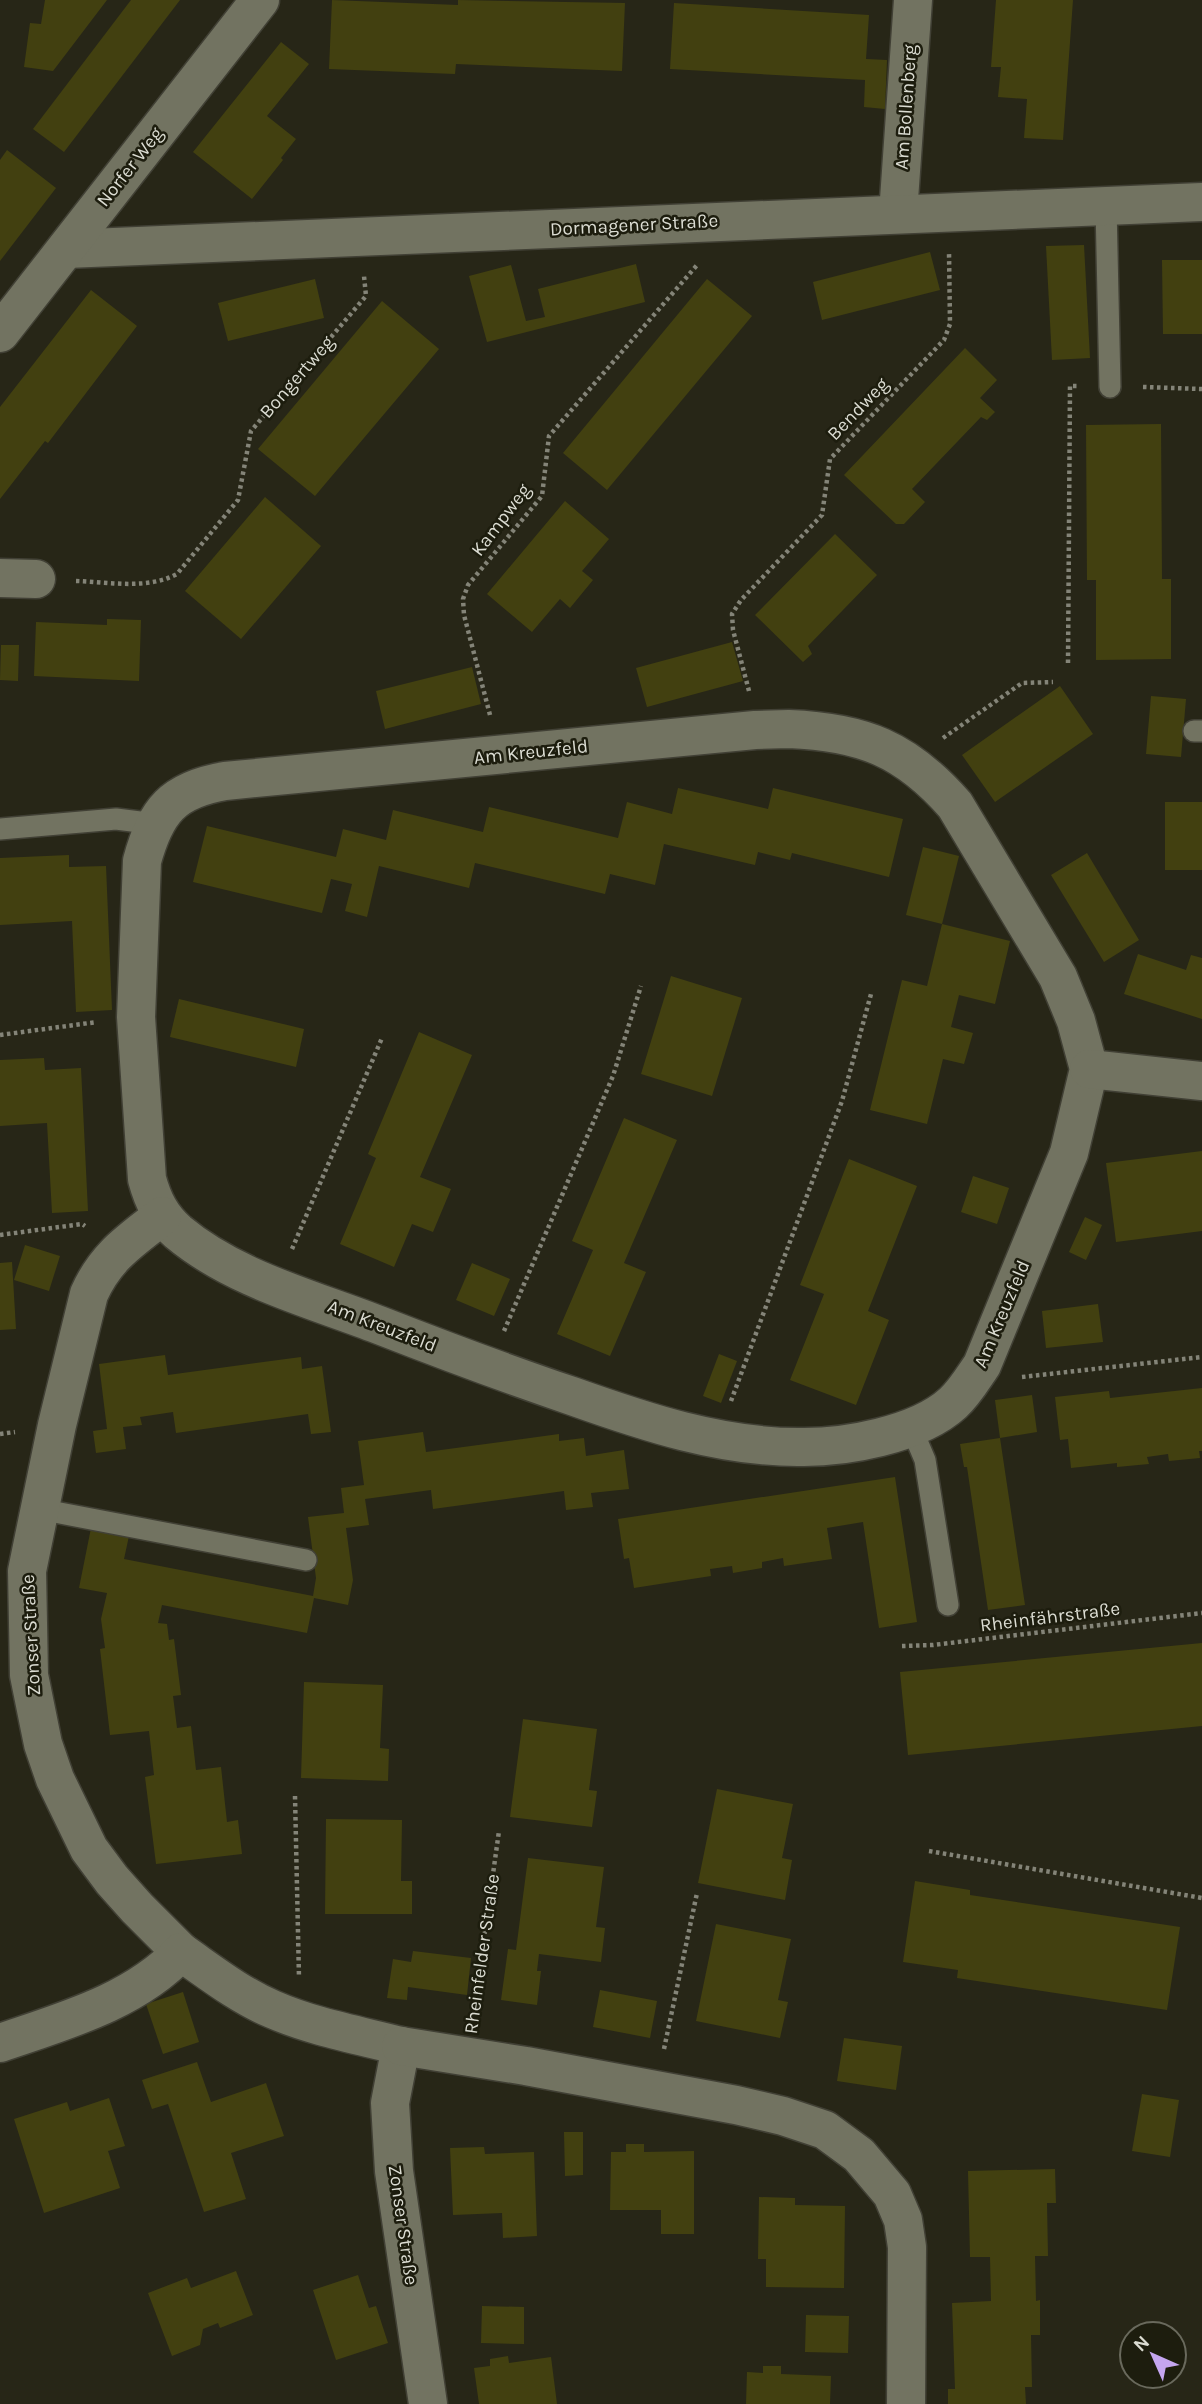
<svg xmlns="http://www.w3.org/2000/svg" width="1202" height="2404" viewBox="0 0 1202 2404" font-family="Karla,sans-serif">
<rect width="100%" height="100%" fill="#272617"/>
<g fill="#424010">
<polygon points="45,0 107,0 53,71 24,67 30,23 41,24"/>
<polygon points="131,0 180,0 64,152 33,129"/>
<polygon points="332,0 458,5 458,0 625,3 622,71 456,64 455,74 329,69"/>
<polygon points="996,0 1073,0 1063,140 1024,138 1027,99 998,97 1001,67 991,67"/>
<polygon points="674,3 869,15 866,59 887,60 885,109 864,107 865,80 670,69"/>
<polygon points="281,42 309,64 267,116 296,139 281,158 283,160 252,199 193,152"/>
<polygon points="7,150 56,188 0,261 0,160"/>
<polygon points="1084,245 1090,358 1052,360 1046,246"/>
<polygon points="930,252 940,290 822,320 813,282"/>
<polygon points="1162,260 1202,260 1202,334 1163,334"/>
<polygon points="636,264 645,302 487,342 469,276 511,265 526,321 545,317 538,289"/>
<polygon points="315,279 324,318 228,341 218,303"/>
<polygon points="707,279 752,316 607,490 563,453"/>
<polygon points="91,290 137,326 48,443 45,441 0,499 0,407"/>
<polygon points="382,301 439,349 315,496 258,449"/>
<polygon points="965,348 997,380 980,398 995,412 987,420 981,417 912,489 925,502 904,524 896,524 844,475"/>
<polygon points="1161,424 1162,579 1171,579 1171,659 1096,660 1096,580 1087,580 1086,425"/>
<polygon points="265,497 321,546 241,639 185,591"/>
<polygon points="565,501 609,539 582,571 593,580 570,608 560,599 532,632 487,594"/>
<polygon points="835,534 877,575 808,646 812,654 803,662 755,615"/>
<polygon points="107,619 141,620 139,681 34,676 36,622 107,625"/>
<polygon points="732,642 743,681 647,707 636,668"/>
<polygon points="1,645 19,645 18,681 0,680"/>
<polygon points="472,667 481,704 385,729 376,691"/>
<polygon points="1060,686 1093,734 995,802 962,755"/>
<polygon points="1151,696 1186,699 1181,757 1146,754"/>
<polygon points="678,788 768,809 773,788 903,819 889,877 792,853 790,860 758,852 755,865 664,844 655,885 610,874 605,894 475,863 469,888 379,866 367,917 345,911 352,884 331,879 322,913 193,882 207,826 336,857 343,829 386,840 393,810 483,832 489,807 618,838 627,802 672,814"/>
<rect x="1165" y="802" width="37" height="68"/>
<polygon points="923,847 959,856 942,924 906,915"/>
<polygon points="1087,853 1139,940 1104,962 1051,875"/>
<polygon points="69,855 69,867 106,866 112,1010 76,1012 72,921 0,925 0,858"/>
<polygon points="942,924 1010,941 995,1004 959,995 951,1027 973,1033 964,1064 943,1059 927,1124 870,1110 902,980 927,986"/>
<polygon points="1138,954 1186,970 1191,955 1202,958 1202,1019 1124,994"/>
<polygon points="671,976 742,998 712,1096 641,1074"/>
<polygon points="179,999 304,1029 296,1067 170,1037"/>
<polygon points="419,1032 472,1055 420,1177 451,1189 433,1232 412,1224 394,1267 340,1244 376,1158 368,1154"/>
<polygon points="44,1058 45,1070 81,1068 88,1211 52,1213 47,1123 0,1126 0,1060"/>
<polygon points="624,1118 677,1140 624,1263 646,1272 610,1356 557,1334 593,1250 572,1241"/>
<polygon points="1202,1151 1202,1231 1116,1242 1106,1163"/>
<polygon points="849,1159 917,1186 868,1311 889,1320 856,1405 790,1380 824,1294 800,1285"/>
<polygon points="973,1176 1009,1188 997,1224 961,1212"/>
<polygon points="1085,1217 1102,1225 1086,1260 1069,1252"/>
<polygon points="25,1245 60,1256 49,1291 14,1280"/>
<polygon points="12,1262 16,1329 0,1330 0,1263"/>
<polygon points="472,1263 510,1279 494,1316 456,1300"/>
<polygon points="1098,1304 1103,1342 1046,1348 1042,1311"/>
<polygon points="719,1354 737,1361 721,1403 703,1396"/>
<polygon points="165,1355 168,1375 301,1357 302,1369 322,1366 331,1432 311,1434 308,1414 176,1433 173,1412 140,1417 142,1425 123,1427 126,1449 96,1453 93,1431 107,1429 99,1364"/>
<polygon points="1202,1388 1202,1451 1199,1451 1200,1458 1169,1461 1168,1454 1147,1457 1149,1464 1117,1467 1117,1463 1071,1468 1068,1439 1060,1440 1055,1397 1109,1391 1110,1398"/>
<polygon points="1032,1395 1037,1432 1000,1438 995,1400"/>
<polygon points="423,1432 426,1452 559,1434 559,1441 584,1438 586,1456 624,1450 629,1489 591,1493 593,1507 566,1510 564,1491 433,1509 431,1490 365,1499 369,1525 346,1528 353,1580 348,1605 314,1598 307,1633 162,1605 158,1623 167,1624 169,1640 174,1639 181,1695 173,1696 177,1728 191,1726 196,1770 221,1767 227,1822 238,1820 242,1854 156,1864 145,1777 154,1775 149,1731 110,1735 100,1649 105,1648 101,1619 107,1593 79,1588 91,1528 129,1536 124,1559 313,1596 316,1578 308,1517 344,1513 341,1488 364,1485 358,1441"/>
<polygon points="1000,1438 1025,1605 988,1610 967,1467 964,1467 960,1444"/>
<polygon points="895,1477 917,1622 879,1628 863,1522 827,1528 832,1559 784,1566 783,1558 762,1562 762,1568 733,1573 732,1566 710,1569 711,1576 634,1588 629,1558 624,1559 618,1519"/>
<polygon points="1202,1643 1202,1726 908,1755 900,1672"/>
<polygon points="304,1682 383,1685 380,1748 389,1749 388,1781 301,1778"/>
<polygon points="523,1719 597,1729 589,1790 597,1791 592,1827 510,1817"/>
<polygon points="717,1789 793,1804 782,1858 792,1860 785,1900 698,1883"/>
<polygon points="326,1819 402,1820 401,1881 412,1881 412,1914 325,1914"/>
<polygon points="528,1858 604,1867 596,1927 605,1928 601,1962 539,1954 537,1971 541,1971 537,2005 501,2000 508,1949 516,1950"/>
<polygon points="915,1881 970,1890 970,1895 1180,1927 1167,2010 957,1978 958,1970 903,1962"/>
<polygon points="716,1924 791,1939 778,2000 788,2002 780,2038 696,2021"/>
<polygon points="413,1951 471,1958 467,1995 408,1987 407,2000 387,1998 393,1959 411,1962"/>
<polygon points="600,1990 657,2001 650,2038 593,2027"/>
<polygon points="183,1992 199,2042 163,2054 146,2004"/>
<polygon points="844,2038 902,2046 896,2090 837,2081"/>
<polygon points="197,2062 211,2102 266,2083 284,2136 231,2153 246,2199 204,2212 168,2104 152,2109 142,2080"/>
<polygon points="1142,2094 1179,2100 1170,2157 1132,2151"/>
<polygon points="109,2098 125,2146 108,2151 120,2188 44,2213 14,2119 67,2102 70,2111"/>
<polygon points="564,2132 583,2132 583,2175 565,2176"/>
<polygon points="626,2144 644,2144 644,2152 694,2151 694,2234 661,2234 661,2210 610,2210 611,2152 626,2152"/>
<polygon points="484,2147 485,2154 534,2152 537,2236 503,2238 502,2213 453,2215 450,2148"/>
<polygon points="1055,2169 1056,2203 1047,2203 1048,2256 1035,2256 1036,2301 1040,2300 1040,2335 1031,2335 1032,2387 1025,2387 1026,2404 948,2404 948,2389 955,2389 952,2303 991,2301 990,2257 970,2257 968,2171"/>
<polygon points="759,2197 795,2198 795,2205 845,2206 844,2288 766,2287 766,2259 758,2259"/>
<polygon points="236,2271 253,2315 220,2328 218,2323 203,2329 200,2345 172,2356 148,2293 187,2278 191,2288"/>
<polygon points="358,2275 369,2308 376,2306 388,2343 336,2360 313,2290"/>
<polygon points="482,2306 524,2307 524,2344 481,2343"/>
<polygon points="806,2315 849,2316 848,2353 805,2352"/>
<polygon points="508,2356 509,2363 551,2357 557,2404 479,2404 474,2368 490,2366 490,2359"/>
<polygon points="763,2366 781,2366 781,2374 831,2376 830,2404 746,2404 747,2372 763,2373"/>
</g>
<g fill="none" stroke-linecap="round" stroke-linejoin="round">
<g stroke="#414035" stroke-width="24">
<g id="service">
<polyline points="1106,206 1110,387"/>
<polyline points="1194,731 1202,731"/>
<polyline points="0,829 116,819 156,824"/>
<polyline points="911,1427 925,1460 948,1605"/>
<polyline points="39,1509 306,1560"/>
</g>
</g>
<g stroke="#414035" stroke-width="41">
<g id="minor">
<polyline points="898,214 913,0"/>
<polyline points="66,249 1202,202"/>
<polyline points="0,333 260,0"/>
<polyline points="0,578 36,579"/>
<path d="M789,729C863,732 906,749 955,805L1058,977L1076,1021L1089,1069L1069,1153L982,1365C973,1378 965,1392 953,1403C918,1435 844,1448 798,1447C720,1447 645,1422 572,1396C507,1374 443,1350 379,1325C312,1299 234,1279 178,1232C161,1217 153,1201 147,1179L136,1017L142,861C156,810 173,790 225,781L755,730Z"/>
<polyline points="1089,1069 1202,1081"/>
<path d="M162,1216C130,1241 106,1256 89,1294L57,1425L27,1571L29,1675L43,1744L55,1779L89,1849L112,1880L137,1908L181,1952"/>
<path d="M0,2043C64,2021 134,2002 181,1952C210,1972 239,1995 272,2009C313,2027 358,2035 401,2046L390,2103L394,2171L428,2404"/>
<polyline points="401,2046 526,2066 736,2105 783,2116 825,2130 859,2155 892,2194 903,2220 907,2247 906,2404"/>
</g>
</g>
<g stroke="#848478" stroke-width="4.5" stroke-dasharray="3.5 3.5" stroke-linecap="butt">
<polyline points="1143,387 1202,389"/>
<path d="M76,581C109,582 147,590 177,574L238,500L251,431L366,296L364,276"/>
<polyline points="1068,663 1070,386 1078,386"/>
<polyline points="749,691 733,630 732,614 741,600 822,515 830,459 944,340 950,324 949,252"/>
<polyline points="490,715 464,615 463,599 468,585 542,496 549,436 698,264"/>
<polyline points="943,738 1022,683 1053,682"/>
<polyline points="0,1035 97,1022"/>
<polyline points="0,1235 82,1224 85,1226"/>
<polyline points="292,1249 382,1038"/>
<polyline points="504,1331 613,1076 641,986"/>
<polyline points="1022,1377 1202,1357"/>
<polyline points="731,1401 842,1101 871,994"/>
<polyline points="0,1434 15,1432"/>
<polyline points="902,1646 933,1645 1202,1613"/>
<polyline points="295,1796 299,1978"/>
<polyline points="929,1851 1202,1898"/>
<polyline points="473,2017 499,1831"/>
<polyline points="664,2049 697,1893"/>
</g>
<use href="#service" stroke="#727361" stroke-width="21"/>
<use href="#minor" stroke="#727361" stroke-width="38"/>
</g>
<g text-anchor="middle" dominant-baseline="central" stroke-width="5" stroke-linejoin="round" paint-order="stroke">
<g font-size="19" fill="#dbdcd2" stroke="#1d1d0e">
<text transform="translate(906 107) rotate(-86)">Am Bollenberg</text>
<text transform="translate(130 167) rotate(-52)">Norfer Weg</text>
<text transform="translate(634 225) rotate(-3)">Dormagener Straße</text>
<text transform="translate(297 377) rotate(-49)">Bongertweg</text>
<text transform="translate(858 409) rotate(-46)">Bendweg</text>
<text transform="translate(501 520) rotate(-53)">Kampweg</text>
<text transform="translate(531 752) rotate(-6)">Am Kreuzfeld</text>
<text transform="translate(1002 1314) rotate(-67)">Am Kreuzfeld</text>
<text transform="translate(382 1326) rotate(21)">Am Kreuzfeld</text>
<text transform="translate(1050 1617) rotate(-7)">Rheinfährstraße</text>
<text transform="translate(31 1635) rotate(-93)">Zonser Straße</text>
<text transform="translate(482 1954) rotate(-82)">Rheinfelder Straße</text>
<text transform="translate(403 2225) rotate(82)">Zonser Straße</text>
</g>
</g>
<g transform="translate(1153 2355) rotate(315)"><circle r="33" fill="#1d1d0e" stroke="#69695c" stroke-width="2"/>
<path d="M0-5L12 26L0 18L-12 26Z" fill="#c5a6f0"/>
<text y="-10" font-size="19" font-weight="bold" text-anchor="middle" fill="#dbdcd2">N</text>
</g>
</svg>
